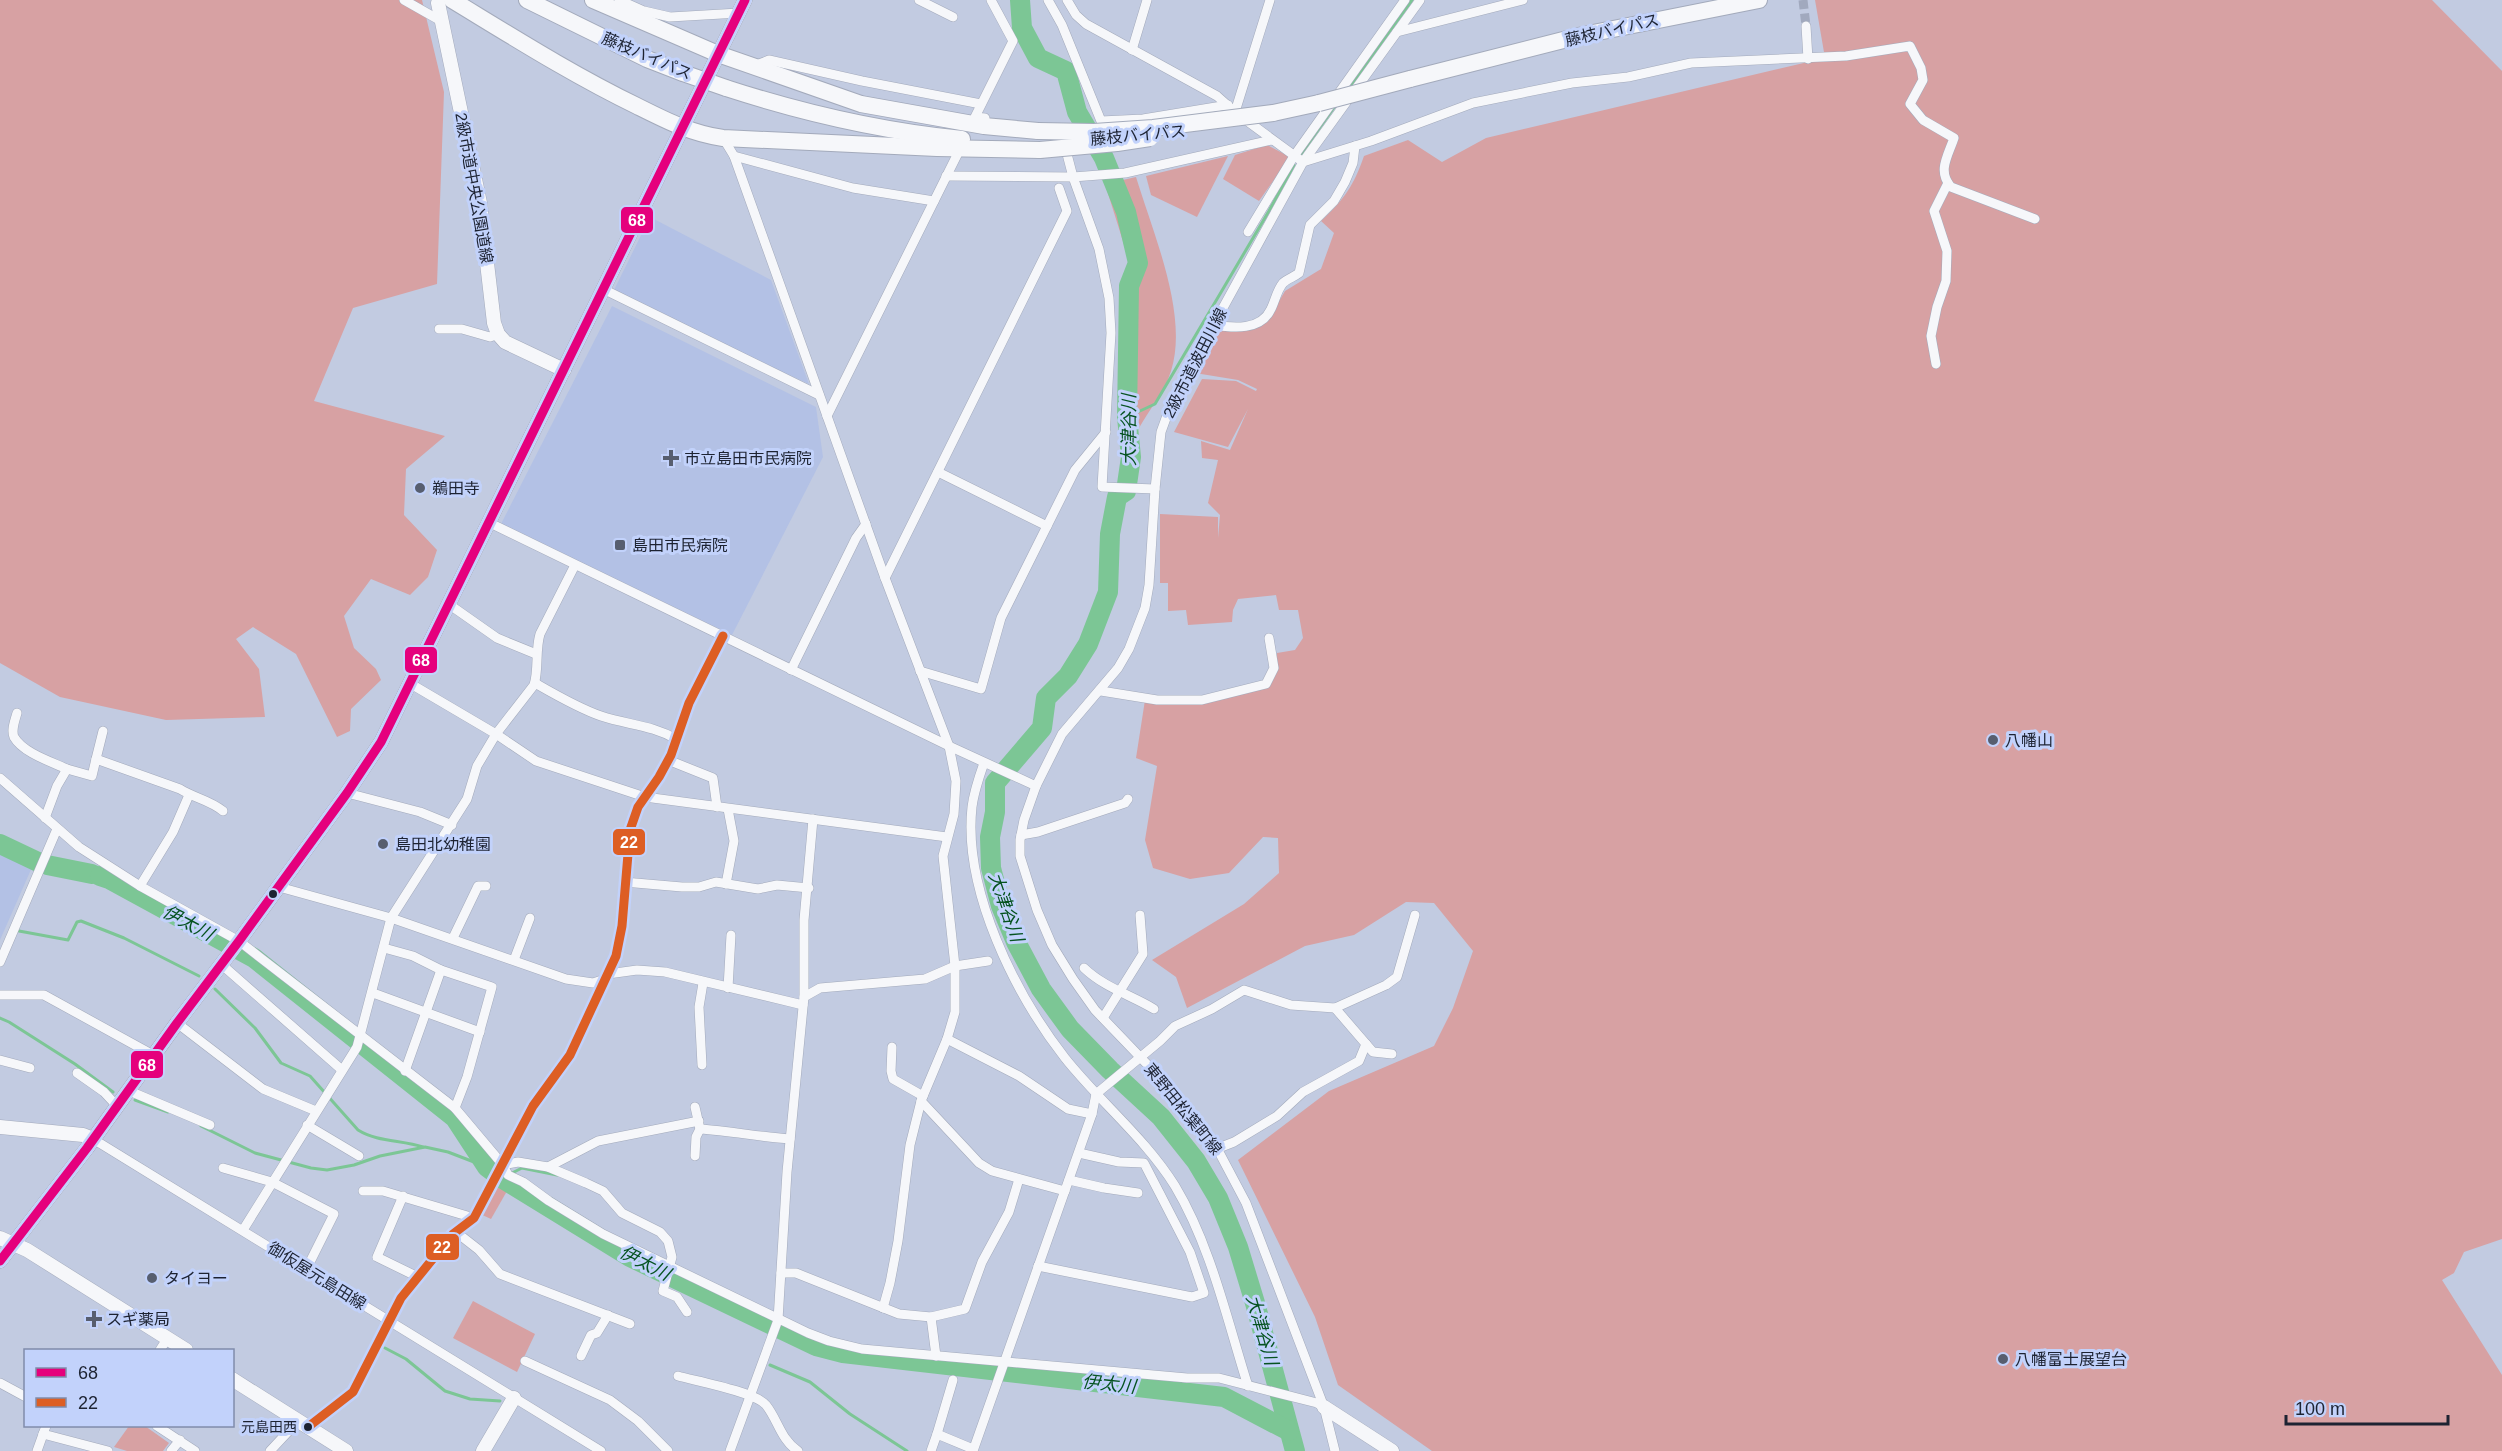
<svg xmlns="http://www.w3.org/2000/svg" width="2502" height="1451" viewBox="0 0 2502 1451" font-family="Helvetica,'Noto Sans JP',sans-serif">
<rect width="100%" height="100%" fill="#c2cbe1"/>
<g fill="#b3c1e5">
<polygon points="650,217 771,280 809,384 612,294"/>
<polygon points="612,306 816,407 823,457 732,635 501,524"/>
<polygon points="0,851 33,865 0,940"/>
</g>
<g fill="#d7a1a3">
<polygon points="0,0 422,0 444,92 437,284 353,308 314,401 445,436 406,469 404,515 437,550 428,577 410,595 371,579 344,616 354,648 376,669 381,680 351,709 350,731 337,737 296,654 253,627 236,639 259,669 265,717 166,720 60,697 0,663"/>
<path d="M1815,0H2432L2502,71V1239L2464,1252L2454,1273L2442,1280L2502,1375V1451H1432L1338,1385L1315,1317L1238,1160L1329,1091L1434,1046L1453,1008L1473,951L1434,903L1406,902L1354,935L1305,946L1187,1008L1176,977L1152,960L1244,904L1279,873L1278,838L1263,837L1229,873L1190,879L1153,868L1145,840L1157,766L1136,758L1145,700L1171,702L1269,687L1277,668V653L1295,650L1303,638L1298,610H1279L1276,595L1238,599L1233,610L1232,622L1188,625L1186,610L1168,611V583H1160V514L1218,517V538L1220,515L1208,503L1218,460L1202,458L1201,441L1230,450L1248,409L1228,447L1174,432L1202,379L1236,381L1256,391L1257,389L1238,380L1195,373L1200,356L1214,327L1259,326L1271,315L1285,291L1321,269L1334,233L1321,221C1344,200 1354,185 1364,156L1408,140L1442,162L1486,138L1825,58Z"/>
<polygon points="1267,145 1290,157 1259,201 1223,179 1235,155"/>
<polygon points="1228,156 1197,217 1151,195 1146,176"/>
<path d="M1136,177C1153,233 1189,315 1171,371C1165,391 1149,410 1139,428L1133,426L1138,331L1133,273L1105,184Z"/>
<polygon points="495,1183 507,1191 491,1219 478,1213"/>
<polygon points="473,1301 535,1334 517,1372 453,1338"/>
<polygon points="129,1426 145,1426 169,1443 163,1451 127,1451 114,1447"/>
</g>
<g fill="none" stroke-linecap="round" stroke-linejoin="round">
<g stroke="#7cc695" stroke-width="3">
<polyline points="1348,89 1412,0"/>
<polyline points="1299,157 1335,106"/>
<polyline points="1127,417 1155,404 1269,211 1294,165"/>
<polyline points="19,931 68,940 77,922 81,921 124,938 199,976"/>
<path d="M215,989L255,1028L281,1063L310,1076L358,1130C377,1142 402,1140 423,1147"/>
<polyline points="0,1018 9,1022 75,1064 113,1092"/>
<polyline points="135,1100 168,1112"/>
<polyline points="201,1126 255,1153 311,1168 327,1170 354,1165 380,1156 425,1147 448,1152 487,1167"/>
<polyline points="512,1173 522,1168 557,1175"/>
<polyline points="385,1348 406,1359 445,1391 470,1399 500,1401"/>
<polyline points="770,1365 810,1382 850,1414 907,1451"/>
</g>
<g stroke="#7cc695" stroke-width="20">
<polyline points="1020,0 1022,28 1038,58 1066,71 1077,112 1104,158 1126,212 1138,263 1129,286 1127,417 1131,457 1126,491 1117,497 1110,534 1108,592 1088,644 1068,676 1046,698 1042,728 995,783 995,812 990,837 991,868 1001,906 1016,942 1041,989 1070,1029 1110,1070 1161,1117 1196,1161 1218,1198 1238,1247 1255,1303 1295,1451"/>
<polyline points="0,844 38,862"/>
<polyline points="47,865 92,874"/>
<polyline points="100,876 109,879 254,958 455,1118 487,1167 503,1179 630,1257 816,1346 843,1353 1224,1397 1289,1431"/>
</g>
<polyline stroke="#a1a9be" stroke-width="9" stroke-dasharray="9 4.5" stroke-linecap="butt" points="1803,0 1806,26"/>
<g stroke="#a3aabb" stroke-width="10">
<g id="street">
<polyline points="404,0 441,21"/>
<polyline points="619,0 644,11 670,17 739,13"/>
<polyline points="919,0 953,17"/>
<polyline points="1048,0 1062,25 1101,121 1143,119 1228,105"/>
<path d="M1067,0L1076,15L1086,24L1217,96L1235,112L1303,162L1371,141L1473,103L1572,83L1628,77L1691,63L1846,56L1910,46L1921,68L1923,80L1910,104L1923,120L1954,138C1948,156 1937,171 1951,187L2035,219"/>
<polyline points="1806,26 1808,59"/>
<polyline points="1397,32 1523,0"/>
<polyline points="1132,50 1147,0"/>
<polyline points="754,66 769,60 862,81 981,104"/>
<polyline points="1235,112 1270,0"/>
<polyline points="985,118 975,117 1013,41 991,0"/>
<polyline points="723,138 734,156 885,578 949,746 956,781 954,814 943,856 955,966 955,1012 947,1039 921,1101 910,1145 898,1241 890,1283 883,1308"/>
<polyline points="1062,145 1067,154 1073,177 1099,249 1109,298 1111,333 1102,487 1155,489"/>
<polyline points="734,156 853,188 934,201"/>
<polyline points="946,176 1073,177 1125,173 1272,140"/>
<polyline points="1248,232 1294,156 1405,0"/>
<polyline points="603,289 819,395"/>
<path d="M1213,325C1233,328 1261,331 1271,309C1275,301 1277,290 1283,283C1287,279 1294,277 1299,273L1310,225L1334,201L1345,182L1353,163L1355,146"/>
<polyline points="439,329 462,329 490,337 498,334"/>
<polyline points="1936,364 1931,336 1937,307 1946,281 1947,251 1934,211 1948,183"/>
<polyline points="827,416 957,155"/>
<polyline points="938,472 1047,526"/>
<polyline points="490,523 949,746 1036,786"/>
<polyline points="885,578 1067,211 1059,188"/>
<polyline points="450,605 497,638 536,654"/>
<polyline points="791,670 856,538 866,524"/>
<polyline points="920,671 981,689 1001,618 1075,470 1106,432"/>
<path d="M535,683C556,695 578,708 601,716C628,725 652,725 676,739"/>
<polyline points="411,684 496,734 536,761 645,797 947,837"/>
<polyline points="1101,691 1157,700 1202,700 1266,684 1274,668 1269,638"/>
<path d="M17,713C15,720 11,730 14,737C23,753 52,762 67,769"/>
<polyline points="96,759 103,731"/>
<polyline points="668,760 713,778 717,807"/>
<path d="M984,763C979,777 974,791 972,807C963,890 1015,994 1065,1058C1100,1102 1145,1138 1175,1186C1211,1246 1227,1320 1248,1386"/>
<polyline points="0,778 79,847 140,886 239,941 262,959 455,1108 503,1165 508,1175 523,1182 549,1201 603,1234 808,1333 829,1341 862,1349 1187,1378 1219,1378 1317,1403 1324,1407"/>
<polyline points="347,793 420,812 452,825"/>
<path d="M45,818L57,786L67,769L92,776L96,759L180,789C194,798 210,800 223,811"/>
<polyline points="1021,835 1038,832 1125,803 1128,799"/>
<polyline points="624,882 682,887 699,887 716,882 758,889 777,885 809,888"/>
<polyline points="726,884 734,841 728,809"/>
<polyline points="140,886 173,832 189,795"/>
<polyline points="279,887 391,918 566,979 593,983 605,979"/>
<polyline points="453,938 478,886 486,886"/>
<polyline points="384,948 413,956 441,970 492,987 467,1077 455,1108"/>
<polyline points="514,960 530,918"/>
<polyline points="0,962 57,829"/>
<polyline points="221,964 342,1070"/>
<path d="M1084,968C1105,988 1131,995 1154,1009"/>
<polyline points="608,974 637,970 665,972 803,1005"/>
<polyline points="728,988 731,935"/>
<polyline points="373,993 480,1032"/>
<polyline points="0,995 44,995 153,1055"/>
<polyline points="804,997 820,988 925,979 955,966 988,961"/>
<polyline points="1103,1018 1143,954 1140,915"/>
<polyline points="177,1023 263,1089 316,1111"/>
<polyline points="947,1039 1019,1076 1068,1109 1092,1114"/>
<polyline points="1366,1044 1373,1052 1392,1054"/>
<polyline points="892,1047 891,1071 893,1079 923,1096"/>
<polyline points="0,1060 30,1068"/>
<polyline points="702,1065 699,1007 703,983"/>
<polyline points="405,1071 441,970"/>
<polyline points="77,1073 104,1092 117,1106"/>
<polyline points="127,1090 210,1125"/>
<polyline points="921,1101 979,1163 992,1171 1065,1191"/>
<path d="M695,1107L700,1129C731,1131 760,1137 790,1139"/>
<polyline points="307,1125 359,1156"/>
<polyline points="93,1139 601,1451"/>
<polyline points="1216,1149 1234,1142 1277,1116 1303,1092 1359,1061 1366,1044 1335,1008"/>
<polyline points="695,1156 696,1137 700,1129"/>
<polyline points="503,1165 518,1162 548,1167 586,1183 603,1191 622,1213 660,1232 668,1241 672,1257 663,1291 677,1297 687,1312"/>
<polyline points="548,1167 598,1141 699,1121"/>
<polyline points="223,1168 272,1182 334,1214 306,1270"/>
<polyline points="1069,1180 1104,1188 1138,1193"/>
<polyline points="363,1191 383,1191 474,1218"/>
<polyline points="403,1196 377,1257 418,1277"/>
<path d="M243,1230L357,1047L391,918L467,799L477,766L496,734L534,685C539,669 535,651 540,634L575,565"/>
<polyline points="456,1232 479,1250 500,1274 630,1324"/>
<polyline points="1038,1266 1192,1297 1204,1293 1190,1252 1144,1163 1119,1162 1079,1153"/>
<polyline points="781,1273 796,1273 899,1314 931,1317 965,1309 982,1262 1009,1212 1019,1179"/>
<polyline points="931,1317 936,1356"/>
<polyline points="160,1350 167,1339"/>
<polyline points="581,1356 591,1335 597,1333 608,1315"/>
<polyline points="525,1361 610,1400 638,1421 668,1451"/>
<path d="M678,1376C696,1381 756,1392 766,1405C778,1420 781,1440 798,1451"/>
<polyline points="0,1383 26,1397"/>
<polyline points="157,1426 195,1451"/>
<polyline points="308,1427 353,1392 401,1298 453,1234 474,1218 533,1106 570,1055 616,956 622,926 630,830 638,807 659,777 671,755 689,703 723,636"/>
<polyline points="43,1434 108,1451"/>
<polyline points="937,1434 953,1380"/>
<polyline points="37,1451 46,1426"/>
<polyline points="171,1451 180,1440"/>
<polyline points="270,1451 298,1421"/>
<polyline points="730,1451 778,1320 787,1172 804,997 804,920 813,819"/>
<polyline points="931,1451 937,1434 973,1449"/>
<polyline points="973,1451 1092,1114 1096,1094 1160,1041 1175,1026 1212,1009 1244,990 1291,1005 1335,1008 1386,985 1397,977 1415,915"/>
<polyline points="1335,1451 1324,1407 1246,1203 1219,1152 1166,1084 1095,1010 1073,979 1052,945 1037,910 1020,856 1020,840 1024,820 1036,786 1062,734 1118,668 1129,649 1145,608 1149,585 1155,489 1161,432 1173,399 1303,162 1420,0"/>
</g>
</g>
<g stroke="#a3aabb" stroke-width="15">
<g id="secondary">
<polyline points="438,3 480,203 494,323 498,334 505,342 564,370"/>
<polyline points="0,1127 83,1135 93,1139"/>
<polyline points="0,1238 27,1250 186,1350"/>
<polyline points="0,1261 87,1148 177,1023 239,941 347,793 381,742 745,0"/>
<polyline points="232,1379 346,1451"/>
<polyline points="1324,1407 1392,1451"/>
<polyline points="483,1451 514,1398"/>
</g>
</g>
<g stroke="#a3aabb" stroke-width="18">
<g id="highway">
<path d="M452,0C513,37 573,75 637,106C665,120 692,134 723,138L937,148L1040,150"/>
<polyline points="527,0 647,59 683,73"/>
<polyline points="593,0 718,54 861,104 984,126 1038,131"/>
<polyline points="1410,79 1583,35 1759,0"/>
<path d="M726,88C803,113 880,131 962,139"/>
<polyline points="1273,113 1319,103"/>
</g>
</g>
<use href="#street" stroke="#f6f7fa" stroke-width="9"/>
<use href="#secondary" stroke="#f6f7fa" stroke-width="14"/>
<use href="#highway" stroke="#f6f7fa" stroke-width="16"/>
<g stroke="#a3aabb" stroke-width="18" stroke-linecap="butt">
<g id="highway-bridge">
<polyline points="683,73 726,88"/>
<polyline points="1319,103 1410,79"/>
<polyline points="1038,131 1094,132 1153,128 1273,113"/>
<polyline points="1040,150 1117,143 1150,138"/>
</g>
</g>
<use href="#highway-bridge" stroke="#f6f7fa" stroke-width="16"/>
<g stroke="#c2d2fb" stroke-width="14">
<polyline id="bus-1" points="0,1261 87,1148 177,1023 239,941 347,793 381,742 745,0"/>
</g>
<g stroke="#c2d2fb" stroke-width="14">
<polyline id="bus-2" points="308,1427 353,1392 401,1298 453,1234 474,1218 533,1106 570,1055 616,956 622,926 630,830 638,807 659,777 671,755 689,703 723,636"/>
</g>
<use href="#bus-1" stroke="#e5007d" stroke-width="9"/>
<use href="#bus-2" stroke="#dd5e24" stroke-width="9"/>
</g>
<g fill="#575e6f" stroke="#c2d2fb" stroke-width="2">
<path d="M668 449h6v6h6v6h-6v6h-6v-6h-6v-6h6z"/>
<circle cx="420" cy="488" r="6"/>
<rect x="614" y="539" width="12" height="12" rx="3"/>
<circle cx="1993" cy="740" r="6"/>
<circle cx="383" cy="844" r="6"/>
<circle cx="152" cy="1278" r="6"/>
<path d="M91 1310h6v6h6v6h-6v6h-6v-6h-6v-6h6z"/>
<circle cx="2003" cy="1359" r="6"/>
</g>
<g fill="#1d2332" stroke="#c2d2fb" stroke-width="2">
<circle cx="273" cy="894" r="5"/>
<circle cx="308" cy="1427" r="5"/>
</g>
<g text-anchor="middle" dominant-baseline="central" stroke-width="6" stroke-linejoin="round" paint-order="stroke">
<g font-size="14" fill="#1d2332" stroke="#c2d2fb" text-anchor="end">
<text x="297" y="1427">元島田西</text>
</g>
<g font-size="16" fill="#1d2332" stroke="#c2d2fb">
<text transform="translate(1612 30) rotate(-13)">藤枝バイパス</text>
<text transform="translate(647 56) rotate(23)">藤枝バイパス</text>
<text transform="translate(1138 135) rotate(-5)">藤枝バイパス</text>
<text transform="translate(474 188) rotate(80)">2級市道中央公園道線</text>
<text transform="translate(1195 363) rotate(-63)">2級市道波田川線</text>
<text transform="translate(1183 1109) rotate(51)">東野田松葉町線</text>
<text transform="translate(317 1276) rotate(32)">御仮屋元島田線</text>
</g>
<g font-size="16" fill="#1d2332" stroke="#c2d2fb" text-anchor="start">
<text x="684" y="458">市立島田市民病院</text>
<text x="432" y="488">鵜田寺</text>
<text x="632" y="545">島田市民病院</text>
<text x="2005" y="740">八幡山</text>
<text x="395" y="844">島田北幼稚園</text>
<text x="164" y="1278">タイヨー</text>
<text x="106" y="1319">スギ薬局</text>
<text x="2015" y="1359">八幡富士展望台</text>
</g>
<g font-size="18" font-style="italic" fill="#065320" stroke="#c2d2fb">
<text transform="translate(1129 430) rotate(-90)">大津谷川</text>
<text transform="translate(1006 907) rotate(71)">大津谷川</text>
<text transform="translate(188 923) rotate(28)">伊太川</text>
<text transform="translate(645 1263) rotate(27)">伊太川</text>
<text transform="translate(1262 1330) rotate(74)">大津谷川</text>
<text transform="translate(1109 1384) rotate(6)">伊太川</text>
</g>
</g>
<g stroke="#c2d2fb" stroke-width="2">
<rect x="620" y="206" width="34" height="28" rx="6" fill="#e5007d"/>
<rect x="404" y="646" width="34" height="28" rx="6" fill="#e5007d"/>
<rect x="612" y="828" width="34" height="28" rx="6" fill="#dd5e24"/>
<rect x="130" y="1050" width="34" height="29" rx="6" fill="#e5007d"/>
<rect x="425" y="1233" width="35" height="28" rx="6" fill="#dd5e24"/>
</g>
<g font-size="16" text-anchor="middle" font-weight="bold" fill="#fff">
<text x="637" y="226">68</text>
<text x="421" y="666">68</text>
<text x="629" y="848">22</text>
<text x="147" y="1071">68</text>
<text x="442" y="1253">22</text>
</g>
<rect x="24" y="1349" width="210" height="78" fill="#c2d2fb" stroke="#808cab" stroke-width="1.5"/>
<rect x="36" y="1368" width="30" height="9" fill="#e5007d" stroke="#808cab" stroke-width="1.5"/>
<text x="78" y="1379" font-size="18" fill="#1d2332">68</text>
<rect x="36" y="1398" width="30" height="9" fill="#dd5e24" stroke="#808cab" stroke-width="1.5"/>
<text x="78" y="1409" font-size="18" fill="#1d2332">22</text>
<path d="M2286 1415v9h162v-9" fill="none" stroke="#1d2332" stroke-width="3"/>
<text x="2295" y="1415" font-size="18" fill="#1d2332" stroke="#c2d2fb" stroke-width="4.5" paint-order="stroke">100 m</text>
</svg>
